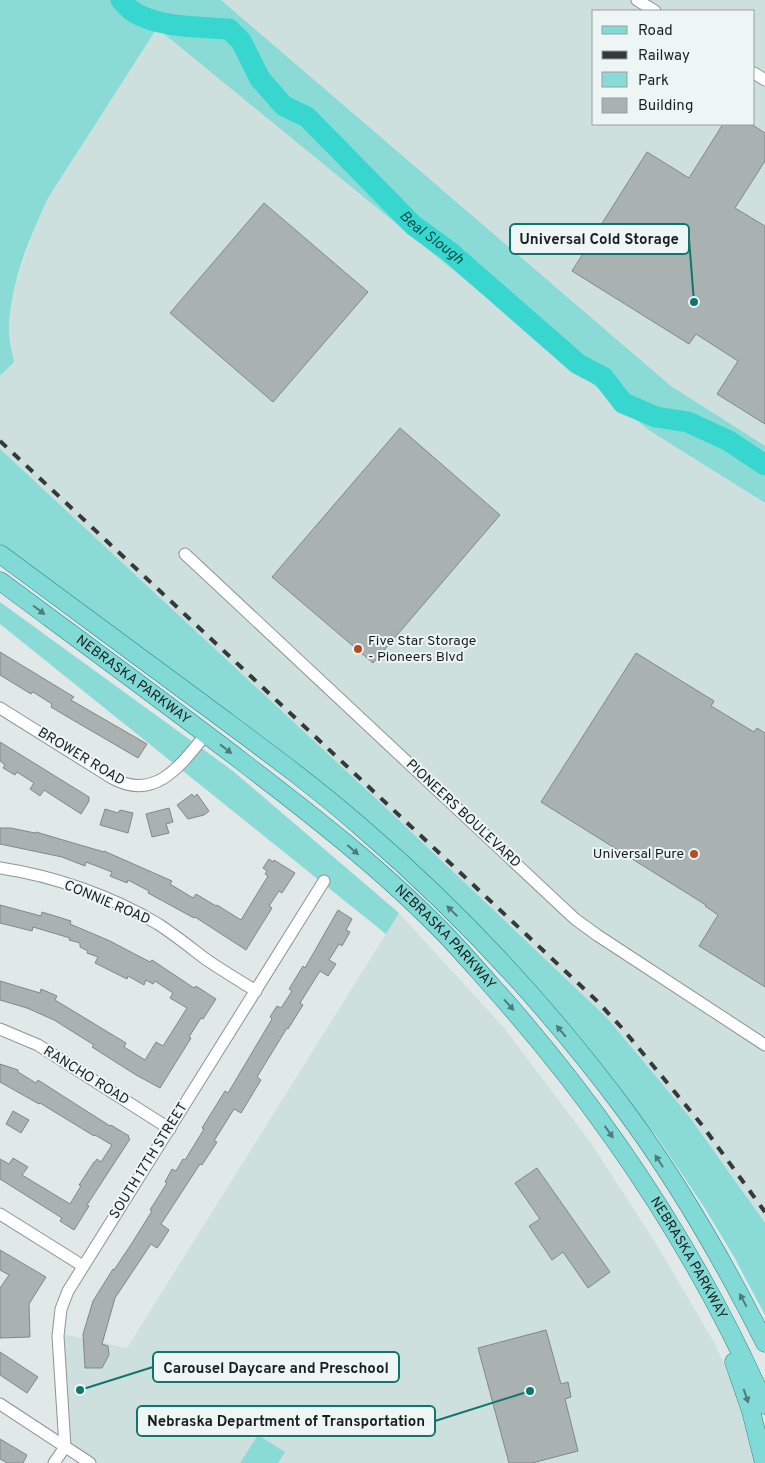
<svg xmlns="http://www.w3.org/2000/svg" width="765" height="1463" viewBox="0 0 765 1463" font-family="Overpass,sans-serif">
<rect width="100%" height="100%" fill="#e0e8e8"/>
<g fill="#cde0de" fill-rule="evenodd">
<path d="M221,0H765V446L671,386ZM594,11H754V124H594Z"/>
<polygon points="157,27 650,431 765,503 765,1241 742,1203 0,469 0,377 14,362 9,329 12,295 35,225 48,198"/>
<polygon points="399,913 505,1029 591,1143 655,1242 715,1344 765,1458 765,1463 90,1463 65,1447 58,1333 127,1348"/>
</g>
<g fill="#8adad5">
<path d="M0,0H221L671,386L765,446V503L650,431L157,28L48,198C30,236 10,284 9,328C9,339 12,351 14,362L0,376Z"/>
<polygon points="0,449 387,809 607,1018 688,1115 765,1223 765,1315 733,1255 704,1207 657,1137 592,1057 502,951 168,669 0,544"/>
<polygon points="0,602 233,771 399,913 386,934 0,624"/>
<polygon points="258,1435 285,1452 278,1463 240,1463"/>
</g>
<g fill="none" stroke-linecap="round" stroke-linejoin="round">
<path stroke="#37d6cf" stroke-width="21" id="s1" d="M121,0C124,3 128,8 132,11C158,28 199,27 229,29L241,41L260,79L284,106L307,117L413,225L450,252L578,364L603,377L623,403L656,417L688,422L729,441L765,465"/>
</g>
<g fill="#a9b2b1" stroke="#818988">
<polygon points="723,124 751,124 765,133 765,161 735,208 765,226 765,424 717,394 738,361 696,334 689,344 572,271 647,152 689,178"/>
<polygon points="264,203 368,292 273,402 170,313"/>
<polygon points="400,428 500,515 373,663 272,577"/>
<polygon points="0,652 74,697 71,700 147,744 138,758 66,716 51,707 52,704 33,692 31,694 0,675"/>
<polygon points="636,653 714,701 711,706 754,732 757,728 765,733 765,987 699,946 718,915 705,906 706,905 541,802"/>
<polygon points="0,742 89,797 89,801 81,814 44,790 40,796 30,789 34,783 17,772 15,775 3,768 5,765 0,761"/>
<polygon points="192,794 194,797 197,794 209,811 204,815 188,819 177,805"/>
<polygon points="169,808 173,822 166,824 169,833 152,837 146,814"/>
<polygon points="105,809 118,813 120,810 133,813 128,833 100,825"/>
<polygon points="0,828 11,828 35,833 36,832 104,852 104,851 172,881 170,884 193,898 196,894 216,906 217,905 241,920 268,876 265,874 267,871 263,868 269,859 273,862 274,860 295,873 282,893 279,891 269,906 272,908 246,950 195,917 194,918 148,893 149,891 128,880 127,883 110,876 112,872 86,862 85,866 62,857 0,844"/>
<polygon points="0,905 41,916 42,912 71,921 70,924 110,941 150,962 152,960 194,988 196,986 216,999 203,1019 201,1018 189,1037 191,1038 160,1088 136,1075 92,1047 94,1045 54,1020 27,1008 0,1000 0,981 40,993 41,989 57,996 55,1000 126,1043 124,1047 145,1060 156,1042 163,1046 187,1008 170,998 173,993 155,981 153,984 146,980 144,985 128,976 127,979 95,963 98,957 87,953 88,951 80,947 80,943 69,940 70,938 33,927 32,931 0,923"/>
<polygon points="338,910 352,919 346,930 350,932 342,946 339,944 329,960 336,964 328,976 320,971 300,1003 303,1005 288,1029 287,1028 257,1077 261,1080 241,1113 234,1109 214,1141 217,1142 202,1165 200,1164 161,1224 169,1230 160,1244 157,1248 151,1244 115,1298 102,1344 108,1346 109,1355 102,1368 85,1368 83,1334 93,1301 113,1269 114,1270 132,1243 152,1211 150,1210 167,1183 165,1182 172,1169 176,1171 183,1159 185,1160 204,1129 202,1128 225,1091 228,1093 272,1019 270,1017 277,1006 281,1008 292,991 289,989 303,966 305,968"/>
<polygon points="0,1064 18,1070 18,1072 36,1083 38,1080 110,1126 111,1125 129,1136 128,1137 130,1139 87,1205 89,1206 74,1230 60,1221 62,1218 0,1179 0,1159 9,1164 13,1158 28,1167 22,1175 70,1204 81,1186 79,1185 94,1162 95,1162 97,1159 101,1162 112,1145 95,1135 94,1136 40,1103 39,1104 0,1082"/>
<polygon points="13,1111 29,1120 21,1133 6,1124"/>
<polygon points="537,1168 610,1272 588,1288 563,1252 552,1260 529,1226 540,1219 515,1183"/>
<polygon points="0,1250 46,1277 29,1304 30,1337 0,1338 0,1288 9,1275 0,1270"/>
<polygon points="546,1330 561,1384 568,1382 571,1397 565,1399 578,1451 532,1463 509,1463 478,1348"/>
<polygon points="0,1352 38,1377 27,1393 0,1375"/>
<polygon points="0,1439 27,1455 23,1463 7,1463 0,1459"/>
</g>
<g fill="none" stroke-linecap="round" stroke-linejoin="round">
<g stroke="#8d9594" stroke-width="13">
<g id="street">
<polyline points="637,0 655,11"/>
<polyline points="754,73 765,80"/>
<polyline points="185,554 575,919 597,935 765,1045"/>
<path d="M0,708L112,778C155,802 181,765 206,734"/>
<path d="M0,868C54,876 111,896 158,924C175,935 191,948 207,960C223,971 240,981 256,991"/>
<polyline points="0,1029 38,1045 170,1129"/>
<polyline points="0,1214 83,1266"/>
<polyline points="0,1404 90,1463"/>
<polyline points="54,1463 65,1447 58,1336 61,1309 68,1291 324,881"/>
</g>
</g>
<g stroke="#278985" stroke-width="19">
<g id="primary">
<path d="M0,554C70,606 141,658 211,710C262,748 313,785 361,827C460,912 550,1009 627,1113C680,1185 725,1264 765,1343"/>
<path id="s2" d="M0,581C81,641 163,701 244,763C312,815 380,868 440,929C458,947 474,966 491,985C603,1110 697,1251 765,1405"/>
<polyline points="734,1362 751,1411 764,1463"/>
</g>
</g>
<use href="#street" stroke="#fff" stroke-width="11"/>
<use href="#primary" stroke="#82dad7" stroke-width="18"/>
<polyline stroke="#353939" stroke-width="4" stroke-dasharray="9 9" stroke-linecap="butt" points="0,441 596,1000 622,1028 702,1125 765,1212"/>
</g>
<defs><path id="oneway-solid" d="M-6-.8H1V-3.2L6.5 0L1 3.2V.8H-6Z" transform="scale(1.25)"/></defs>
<g fill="#4e7c7a">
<use href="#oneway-solid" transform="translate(39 610) rotate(37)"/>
<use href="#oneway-solid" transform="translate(226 749) rotate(38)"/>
<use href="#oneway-solid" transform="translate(353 850) rotate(41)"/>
<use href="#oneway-solid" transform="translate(452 911) rotate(-136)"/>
<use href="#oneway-solid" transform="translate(509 1005) rotate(48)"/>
<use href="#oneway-solid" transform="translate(561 1031) rotate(-130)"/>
<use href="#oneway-solid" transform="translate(609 1132) rotate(55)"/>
<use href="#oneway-solid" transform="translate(659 1161) rotate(-123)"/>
<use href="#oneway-solid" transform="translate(743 1300) rotate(-118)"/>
<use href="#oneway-solid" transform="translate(746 1396) rotate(71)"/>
</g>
<g fill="#b44d24" stroke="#edf6f5" stroke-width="2">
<circle cx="358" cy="649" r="5"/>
<circle cx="694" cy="854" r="5"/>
</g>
<g text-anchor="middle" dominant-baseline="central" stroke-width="4" stroke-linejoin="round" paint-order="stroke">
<g font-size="14" fill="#1b1e1e" stroke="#edf6f5" text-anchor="start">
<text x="368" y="641">Five Star Storage<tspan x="368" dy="16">- Pioneers Blvd</tspan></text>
<text x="684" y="854" text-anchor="end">Universal Pure</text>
</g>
<g font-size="14" fill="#1b1e1e" stroke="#edf6f5">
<text stroke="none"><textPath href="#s2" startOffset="166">NEBRASKA PARKWAY</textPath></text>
<text transform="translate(81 757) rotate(31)">BROWER ROAD</text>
<text transform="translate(463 814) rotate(43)">PIONEERS BOULEVARD</text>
<text transform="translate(107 903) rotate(23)">CONNIE ROAD</text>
<text stroke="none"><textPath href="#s2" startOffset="571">NEBRASKA PARKWAY</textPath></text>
<text transform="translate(86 1076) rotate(32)">RANCHO ROAD</text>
<text transform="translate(149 1161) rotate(-58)">SOUTH 17TH STREET</text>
<text stroke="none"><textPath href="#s2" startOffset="975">NEBRASKA PARKWAY</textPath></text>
</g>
<g font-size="15" font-style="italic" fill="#0b4f4c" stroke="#edf6f5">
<text stroke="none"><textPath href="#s1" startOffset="410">Beal Slough</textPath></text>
</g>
</g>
<path fill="none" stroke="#0f766e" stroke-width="2" d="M694 302L689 239M80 1390L153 1367M530 1391L435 1421"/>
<g fill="#0f766e" stroke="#edf6f5" stroke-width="2">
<circle cx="694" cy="302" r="5"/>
<circle cx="80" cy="1390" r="5"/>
<circle cx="530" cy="1391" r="5"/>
</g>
<g fill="#edf6f5" stroke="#0f766e" stroke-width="2">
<rect x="510" y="224" width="179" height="30" rx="5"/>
<rect x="153" y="1352" width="246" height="30" rx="5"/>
<rect x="137" y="1406" width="298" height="30" rx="5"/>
</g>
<g font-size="15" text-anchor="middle" font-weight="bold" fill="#1b1e1e">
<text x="599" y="244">Universal Cold Storage</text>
<text x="276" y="1373">Carousel Daycare and Preschool</text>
<text x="286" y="1426">Nebraska Department of Transportation</text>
</g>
<rect x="592" y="10" width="162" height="115" fill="#edf6f5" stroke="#99a09f"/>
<rect x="602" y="26" width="25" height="8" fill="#82dad7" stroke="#99a09f"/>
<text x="638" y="35" font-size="15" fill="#1b1e1e">Road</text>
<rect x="602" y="51" width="25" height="8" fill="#353939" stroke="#99a09f"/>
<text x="638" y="60" font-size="15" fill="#1b1e1e">Railway</text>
<rect x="602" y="72" width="25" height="15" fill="#8adad5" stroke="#99a09f"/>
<text x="638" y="85" font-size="15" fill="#1b1e1e">Park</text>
<rect x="602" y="98" width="25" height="15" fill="#a9b2b1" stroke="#99a09f"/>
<text x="638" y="110" font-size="15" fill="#1b1e1e">Building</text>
</svg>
